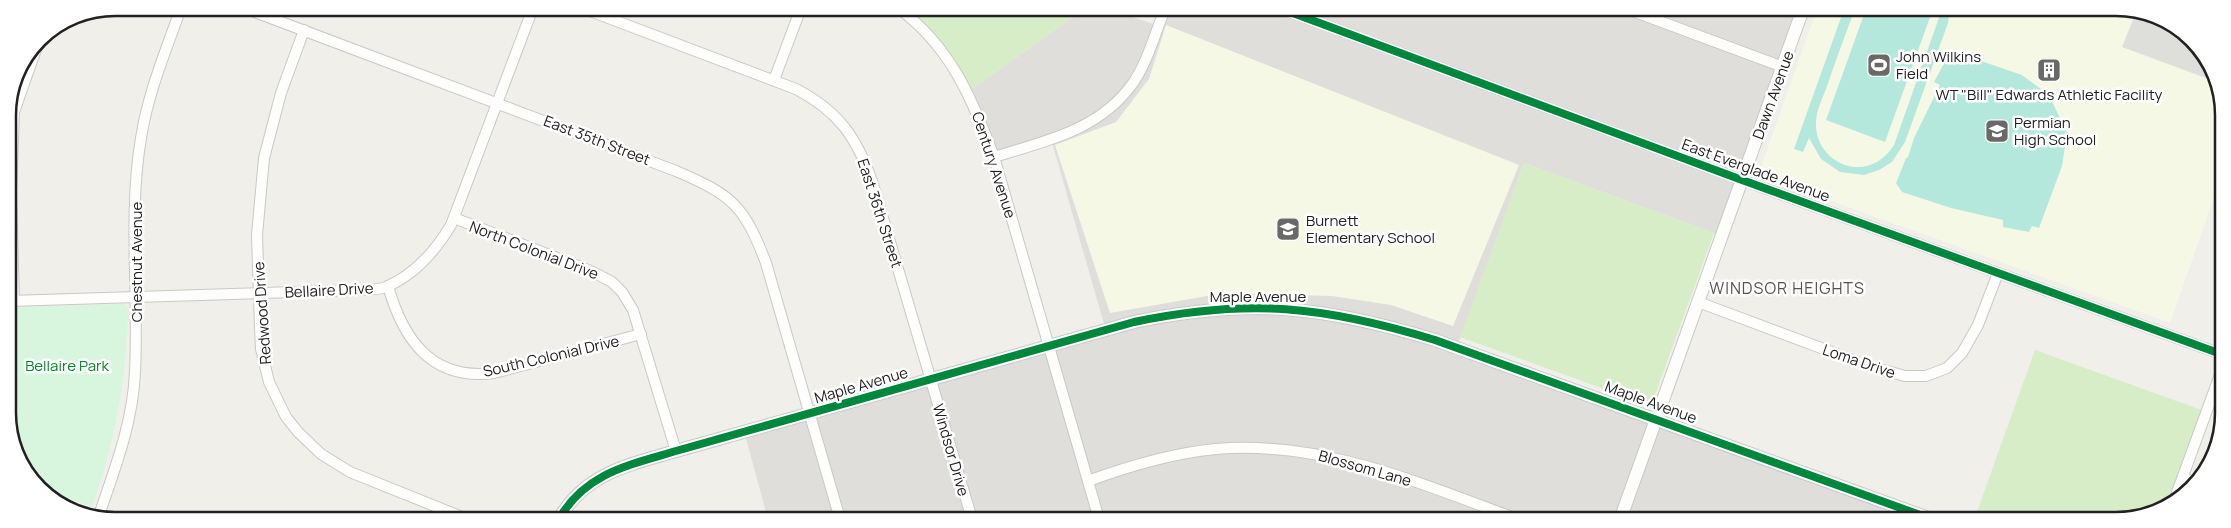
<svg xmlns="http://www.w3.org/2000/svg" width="2231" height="528" viewBox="0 0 2231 528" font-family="Manrope,sans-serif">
<rect width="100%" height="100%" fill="#f0efea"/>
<polygon fill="#dfdedb" points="1084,9 1110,9 1159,26 1166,9 1804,9 1722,236 1524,163 1457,347 1930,520 768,519 745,435 1104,324 1051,139 994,157 968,92"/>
<g fill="#f6f8e6">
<polygon points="1817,9 2137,10 2192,39 2221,95 2221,178 2170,323 1765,177 1760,171 1761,167"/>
<polygon points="1166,25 1519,165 1453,326 1391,305 1332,296 1224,293 1110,313 1055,145 1116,122 1149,79"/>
</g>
<g fill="#d6edc8">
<polygon points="913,8 1084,9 968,92 907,16"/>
<polygon points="1524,163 1714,233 1651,406 1460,337"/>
<polygon points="2035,350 2207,412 2176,498 2122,520 1974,520"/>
</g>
<path fill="#d8f6de" d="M124,304L128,308C127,377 115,442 92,507L38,487L10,434L9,307Z"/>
<g fill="#b5e8dc">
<path d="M1844,9H1855C1845,35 1836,60 1827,86C1823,98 1816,110 1816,123C1815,146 1833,165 1855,167C1872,168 1885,159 1894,145L1942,9H1950L1948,23L1905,142L1892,162L1879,170L1864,175L1840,172L1821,159L1809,138L1803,152L1794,149Z"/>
<polygon points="1866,9 1933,9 1885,142 1826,120"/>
<polygon points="1958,53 2022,75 2049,95 2067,133 2062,166 2039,228 2032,226 2029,232 2003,227 2003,220 1951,208 1902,192 1896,183 1906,158 1908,157 1914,138 1940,85 1934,82 1948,56 1954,59"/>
</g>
<polygon fill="#dededb" points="2137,10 2192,39 2214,81 2122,47"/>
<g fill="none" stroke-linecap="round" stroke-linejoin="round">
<g stroke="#c8c8c6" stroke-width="12">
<g id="minor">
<path d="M244,8L676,171C732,195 744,205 766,263L840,519"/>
<path d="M582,8L796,89C838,111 856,136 872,181L972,519"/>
<path d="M898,8C950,46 972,98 994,157L1099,519"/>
<polyline points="1282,9 1742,180 2221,354"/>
<polyline points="1627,9 1783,67"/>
<polyline points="304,30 281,93 264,158 257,235 260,328 261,349 269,382 286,417 298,432 321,454 350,472 467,519"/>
<polyline points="774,80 801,8"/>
<path d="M994,157C1046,141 1100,130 1133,83C1148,61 1155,33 1165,9"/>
<polyline points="454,218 591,271 612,282 622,292 633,310 676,451"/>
<path d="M388,286C403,339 431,381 494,373L641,334"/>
<path d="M9,301L359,290C368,290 378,290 386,287C414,275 436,250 451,225L533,8"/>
<polyline points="14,301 11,192 14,112 40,38"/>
<polyline points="1698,302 1869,366 1905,376 1926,376 1947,368 1962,353 1978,325 1998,273"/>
<polyline points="2183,478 2194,482"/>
<path d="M1088,481C1129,466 1173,453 1216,449C1324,440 1421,484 1520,520"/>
<polyline points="2175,498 2221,372"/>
<path d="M98,518C114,471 133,423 135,372C139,295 128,214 141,138C148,93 166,50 181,8"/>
</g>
</g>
<g stroke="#c8c8c6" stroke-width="14">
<g id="tertiary">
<polyline points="84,513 98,518"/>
<path d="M559,519C585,473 629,465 676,451L1134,322C1248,298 1324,306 1435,340L1934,520"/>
<polyline points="1620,520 1803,9"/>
</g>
</g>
<use href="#minor" stroke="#fdfdfc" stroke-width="10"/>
<use href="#tertiary" stroke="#fdfdfc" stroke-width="12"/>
<g stroke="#fff" stroke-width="11">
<g id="cycleway">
<polyline points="1282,9 1742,180 2221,354"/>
<path d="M559,519C585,473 629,465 676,451L1134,322C1248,298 1324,306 1435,340L1934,520"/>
</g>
</g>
<use href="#cycleway" stroke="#00873e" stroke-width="8"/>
</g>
<defs>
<g id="stadium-square" transform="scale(1.25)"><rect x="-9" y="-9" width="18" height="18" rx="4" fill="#696967" stroke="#fff"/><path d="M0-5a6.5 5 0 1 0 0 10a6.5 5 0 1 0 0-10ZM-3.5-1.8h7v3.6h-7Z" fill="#fff"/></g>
<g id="building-square" transform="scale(1.25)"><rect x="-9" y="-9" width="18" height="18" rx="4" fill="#696967" stroke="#fff"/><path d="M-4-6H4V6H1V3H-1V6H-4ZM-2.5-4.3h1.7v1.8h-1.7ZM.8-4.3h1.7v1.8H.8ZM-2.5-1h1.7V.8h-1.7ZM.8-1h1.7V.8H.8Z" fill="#fff"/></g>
<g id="school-square" transform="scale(1.25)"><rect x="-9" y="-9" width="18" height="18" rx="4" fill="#696967" stroke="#fff"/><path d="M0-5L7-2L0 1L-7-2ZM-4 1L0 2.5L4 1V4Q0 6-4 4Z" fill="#fff"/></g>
</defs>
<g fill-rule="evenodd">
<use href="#stadium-square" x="1879" y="65"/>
<use href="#building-square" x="2049" y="70"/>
<use href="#school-square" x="1997" y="131"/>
<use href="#school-square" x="1288" y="229"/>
</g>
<g text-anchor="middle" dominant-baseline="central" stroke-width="5" stroke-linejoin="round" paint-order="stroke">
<g font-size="15" fill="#212121" stroke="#fff" text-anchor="start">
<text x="1896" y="56">John Wilkins<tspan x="1896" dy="17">Field</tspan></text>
<text x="2049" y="94" text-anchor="middle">WT "Bill" Edwards Athletic Facility</text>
<text x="2014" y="122">Permian<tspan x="2014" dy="17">High School</tspan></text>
<text x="1306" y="220">Burnett<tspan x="1306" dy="17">Elementary School</tspan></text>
</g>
<g font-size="15" fill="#212121" stroke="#fff">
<text transform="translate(1773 95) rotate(-70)">Dawn Avenue</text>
<text transform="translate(597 140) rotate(21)">East 35th Street</text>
<text transform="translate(994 165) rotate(72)">Century Avenue</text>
<text transform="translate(1756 170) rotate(20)">East Everglade Avenue</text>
<text transform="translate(880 213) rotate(72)">East 36th Street</text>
<text transform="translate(534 250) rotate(21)">North Colonial Drive</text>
<text transform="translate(136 262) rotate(-90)">Chestnut Avenue</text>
<text transform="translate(329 290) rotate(-3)">Bellaire Drive</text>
<text x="1258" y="296">Maple Avenue</text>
<text transform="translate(262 313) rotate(-94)">Redwood Drive</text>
<text transform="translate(551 356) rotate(-13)">South Colonial Drive</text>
<text transform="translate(1859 361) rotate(19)">Loma Drive</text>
<text transform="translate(861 385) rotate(-16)">Maple Avenue</text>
<text transform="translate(1651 402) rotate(20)">Maple Avenue</text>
<text transform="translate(951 450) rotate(74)">Windsor Drive</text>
<text transform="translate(1365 468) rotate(16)">Blossom Lane</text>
</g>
<g font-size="15" fill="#09862b" stroke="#fff">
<text x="67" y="365">Bellaire Park</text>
</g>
<g font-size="16" letter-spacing="1" fill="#545454" stroke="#fff">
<text x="1787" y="288">WINDSOR HEIGHTS</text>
</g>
</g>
<path d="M0 0H2231V528H0ZM115 16H2116A99 99 0 0 1 2215 115V413A99 99 0 0 1 2116 512H115A99 99 0 0 1 16 413V115A99 99 0 0 1 115 16Z" fill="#fff" fill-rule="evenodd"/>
<path fill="none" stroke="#212121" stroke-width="2.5" d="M115 16H2116A99 99 0 0 1 2215 115V413A99 99 0 0 1 2116 512H115A99 99 0 0 1 16 413V115A99 99 0 0 1 115 16Z"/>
</svg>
